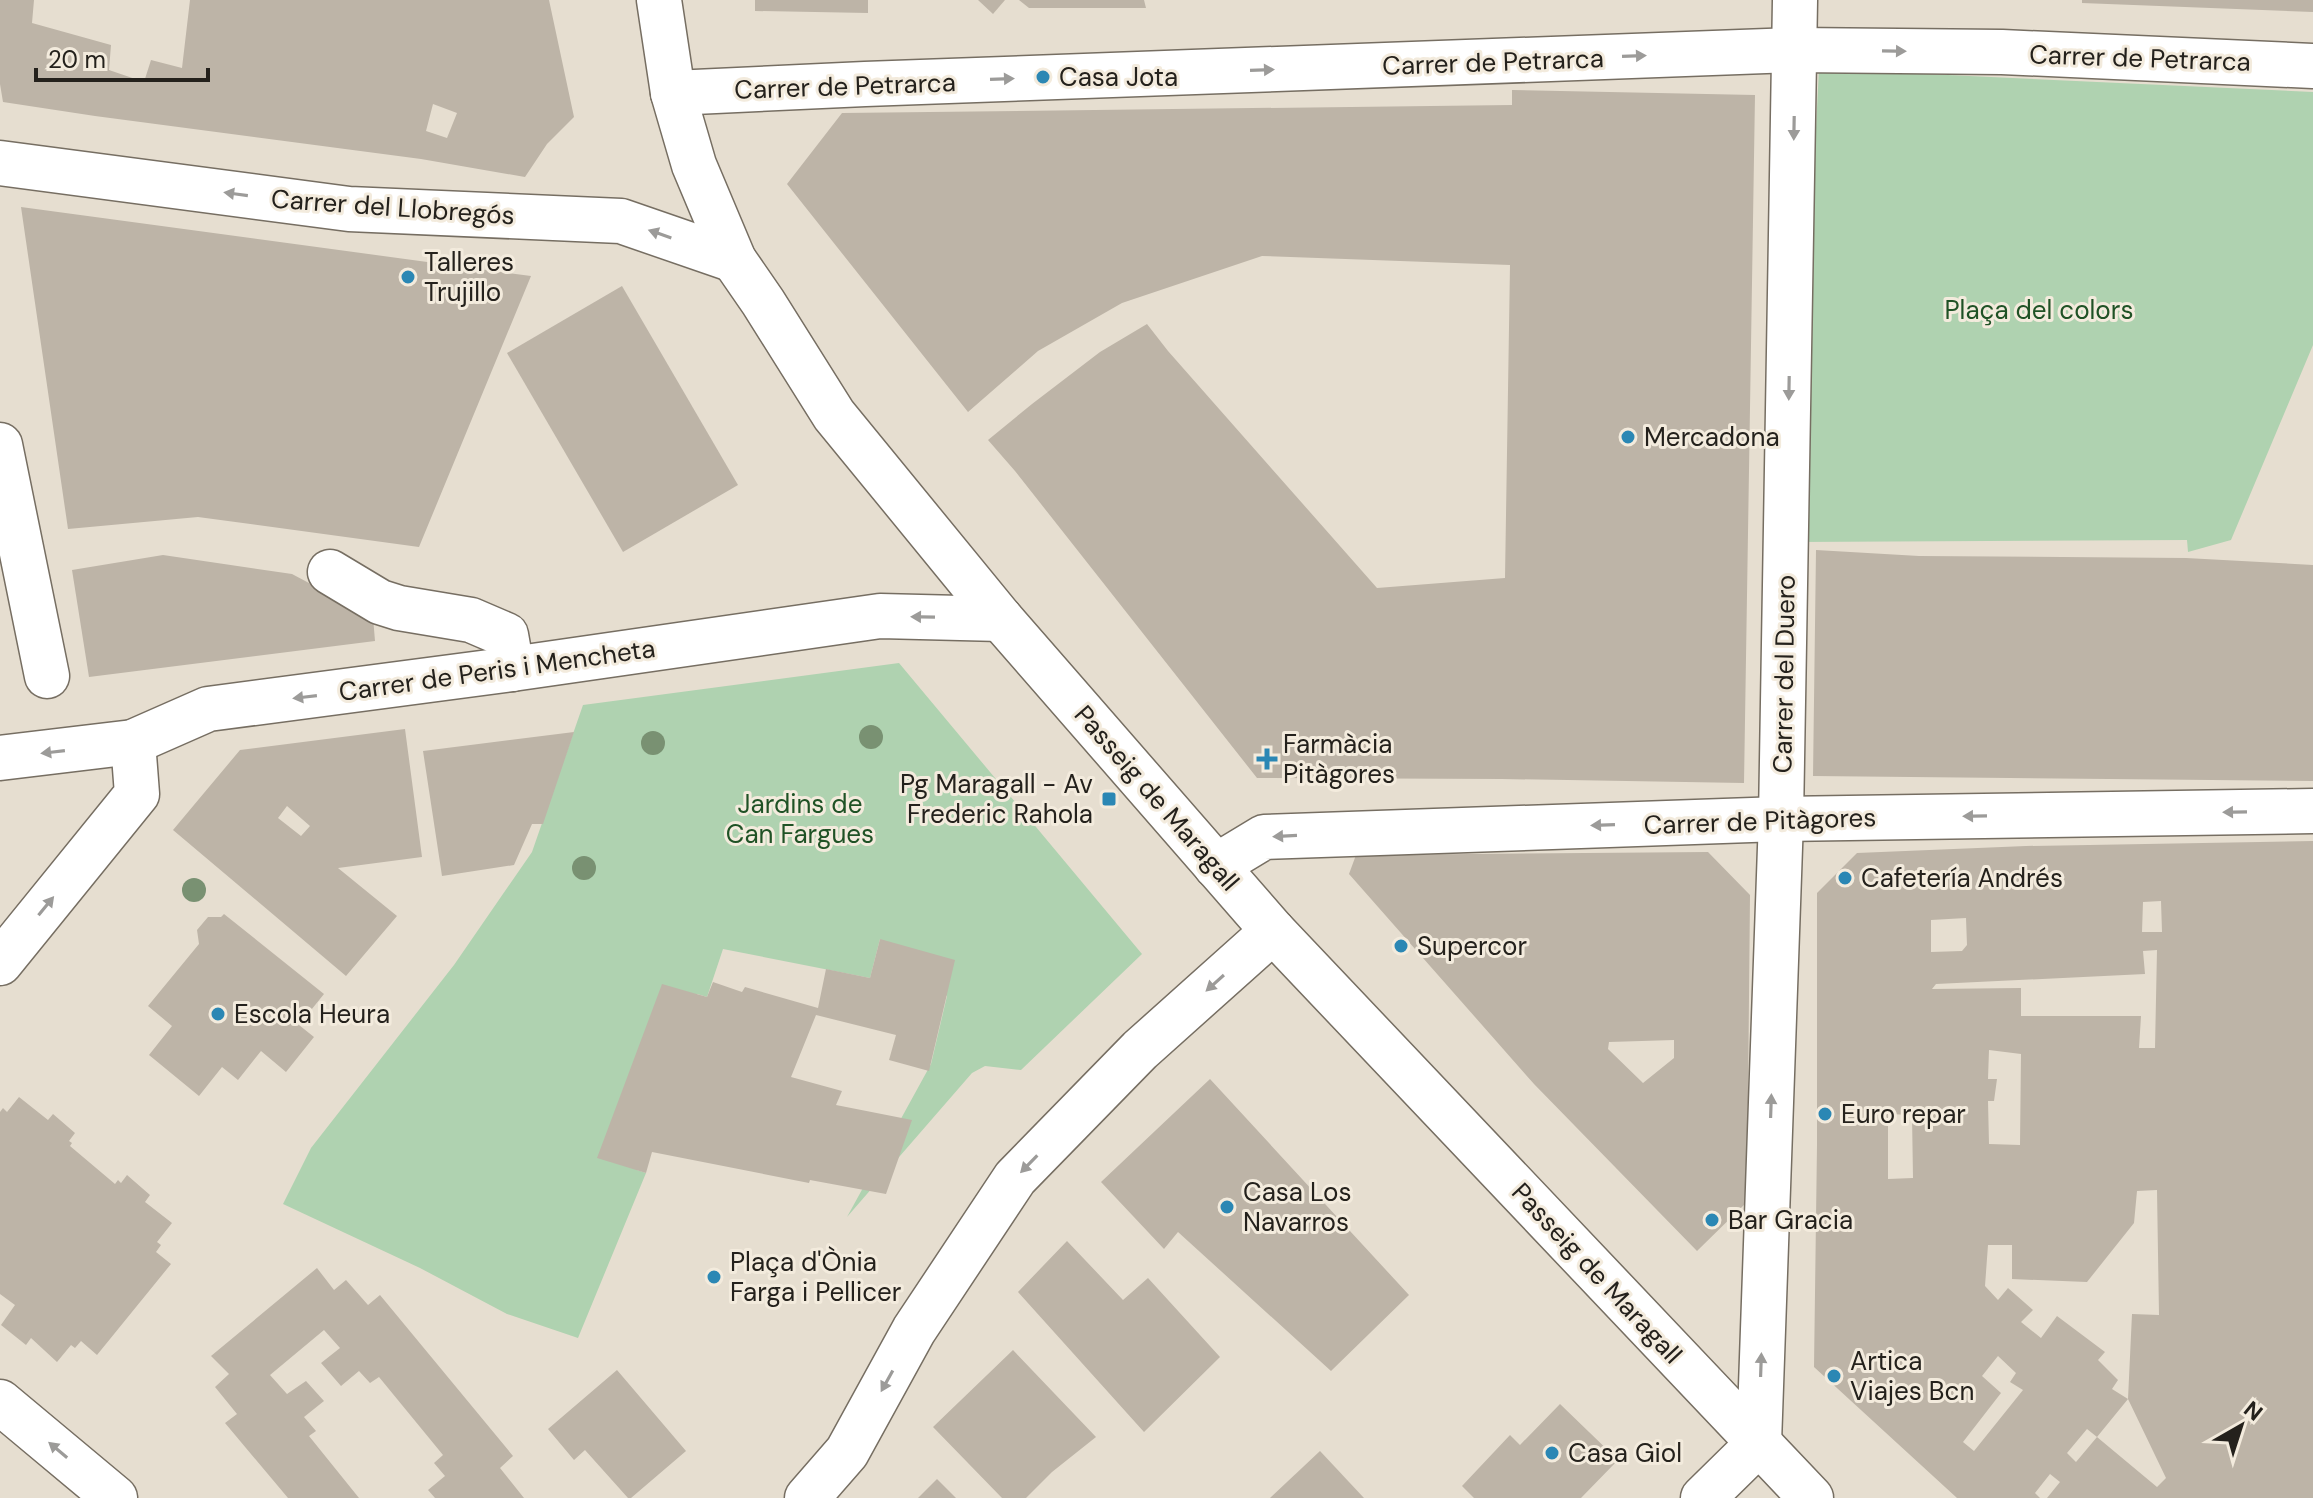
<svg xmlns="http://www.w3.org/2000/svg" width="2313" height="1498" viewBox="0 0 2313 1498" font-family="'DM Sans',sans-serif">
<rect width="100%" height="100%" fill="#e6ded0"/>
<g fill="#afd2b0">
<polygon points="1819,69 2313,92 2313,345 2231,540 2188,552 2187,540 1797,542 1796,519"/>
<polygon points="899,663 1142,954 1021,1070 985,1066 972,1073 847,1217 931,1064 947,996 880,939 870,978 723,949 707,997 697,994 637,1170 646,1173 578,1338 507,1314 420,1268 283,1204 311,1148 454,965 532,852 583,705"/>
</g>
<g fill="#bdb4a7" fill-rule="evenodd">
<path d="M0,0H34L32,23L111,45L109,70L144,82L151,60L182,68L190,0H549L574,117L547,144L525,177L421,159L95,116L3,102L0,84ZM433,104L457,113L447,138L426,131Z"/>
<polygon points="755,0 868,0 868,13 755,11"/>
<polygon points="978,0 1005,0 993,14"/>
<polygon points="1019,0 1144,0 1146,8 1029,8"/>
<polygon points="2082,0 2313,0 2313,12 2082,3"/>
<polygon points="1512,90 1755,95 1744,783 1502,779 1257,778 1015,471 988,440 1032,404 1100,352 1147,324 1168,351 1377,588 1505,578 1510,265 1262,256 1122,303 1038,351 968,412 787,184 842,113 1512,105"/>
<polygon points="21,207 531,276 419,547 198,517 68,529"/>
<polygon points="622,286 738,485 623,552 507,353"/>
<polygon points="1816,550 1919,556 2186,558 2313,565 2313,781 1813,776"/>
<polygon points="163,555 292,574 373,617 375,641 89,677 72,570"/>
<path d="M405,729L422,857L338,868L397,916L346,976L173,830L240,750ZM287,806L310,826L301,836L278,818Z"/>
<polygon points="574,732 543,824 532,824 514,865 442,876 423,751"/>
<path d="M2313,841V1498H2047L2060,1482L2050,1474L2035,1493L2040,1498H1957L1814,1367L1817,1145V893L1857,853L2026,846ZM2161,901L2162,932H2142L2143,902ZM1966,918L1967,945L1962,951L1931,952V920ZM2157,950L2155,1048H2139L2141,1016H2021V988L1932,989L1936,984L2145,974L2143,951ZM1989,1050L2021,1054L2020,1145L1989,1144L1988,1101H1994L1997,1079H1988ZM1888,1114L1912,1115L1913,1178L1888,1179ZM2157,1190L2159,1315L2132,1314L2128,1399L2166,1478L2157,1487L2097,1437L2128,1399L2112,1389L2118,1380L2098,1360L2105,1352L2057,1316L2041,1338L2021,1322L2033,1310L2008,1288L1998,1300L1985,1286L1988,1245H2012V1279L2087,1282L2134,1223L2137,1191ZM1998,1356L2016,1373L2010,1382L2023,1390L1974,1451L1963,1442L2001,1393L1982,1376ZM2087,1429L2097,1437L2076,1462L2067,1453Z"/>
<path d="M1708,852L1750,895L1747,1202L1697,1251L1534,1084L1349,874L1356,855ZM1674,1040V1058L1643,1083L1608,1049L1609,1042Z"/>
<polygon points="224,914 324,994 299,1025 314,1037 286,1072 261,1051 238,1080 222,1067 199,1096 149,1055 172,1026 148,1006 199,944 197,930 208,917 221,917"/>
<polygon points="880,939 955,960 929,1071 889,1060 896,1035 816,1015 791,1077 842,1091 836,1105 912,1120 886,1194 810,1180 809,1183 652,1152 646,1173 597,1158 662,984 707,997 713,982 742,992 745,987 818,1008 826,969 870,978"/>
<polygon points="1210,1079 1409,1295 1331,1371 1178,1232 1164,1249 1101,1182"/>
<polygon points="19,1097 48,1120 53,1114 75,1133 69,1141 72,1143 70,1146 115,1184 118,1180 121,1183 127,1175 150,1195 145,1202 172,1223 157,1242 161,1245 156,1252 171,1264 97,1355 81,1341 75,1348 71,1345 57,1362 31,1338 26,1345 1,1325 15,1305 0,1294 0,1112 3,1108 7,1112"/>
<polygon points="1067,1241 1123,1300 1148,1278 1220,1357 1144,1432 1018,1292"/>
<polygon points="317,1268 334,1290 346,1280 368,1305 380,1295 513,1456 500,1468 524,1498 435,1498 428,1490 445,1476 434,1463 443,1455 379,1377 370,1383 359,1371 341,1386 321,1363 340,1348 324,1330 270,1375 287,1394 306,1381 324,1401 304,1417 316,1431 309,1436 359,1498 288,1498 225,1423 237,1414 215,1387 229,1374 211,1356"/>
<polygon points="1013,1350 1096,1437 1052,1472 1026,1498 1002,1498 933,1427"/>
<polygon points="617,1370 686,1451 631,1498 628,1498 585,1450 574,1460 548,1429"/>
<polygon points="1560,1404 1618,1460 1581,1498 1474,1498 1462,1486 1510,1435 1520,1445"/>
<polygon points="1320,1451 1364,1498 1270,1498"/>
<polygon points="937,1479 956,1498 918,1498"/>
</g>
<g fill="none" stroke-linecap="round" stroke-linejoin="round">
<g stroke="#766e62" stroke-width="47">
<g id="minor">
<polyline points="659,0 673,93 694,165 734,260 763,302 834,415 1001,619 1273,931 1811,1498"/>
<polyline points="673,93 865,84 1796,50 2002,52 2313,66"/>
<polyline points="0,163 349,209 621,221 734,260"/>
<polyline points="0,445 47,676"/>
<polyline points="330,572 380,602 399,608 471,620 506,635 512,669"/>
<polyline points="0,758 133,742 208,709 512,669 880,616 1001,619"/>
<polyline points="1216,866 1264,837 1781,819 2313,811"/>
<polyline points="0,963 137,794 133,742"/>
<polyline points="0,1402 115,1498"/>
<polyline points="1759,1443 1781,819 1795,0"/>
<polyline points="807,1498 847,1452 914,1330 1015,1178 1140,1050 1273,931"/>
<polyline points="1703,1498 1759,1443"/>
</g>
</g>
<use href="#minor" stroke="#fff" stroke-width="44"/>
</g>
<g fill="#799172">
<circle cx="871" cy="737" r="12"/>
<circle cx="653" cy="743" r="12"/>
<circle cx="584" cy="868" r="12"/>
<circle cx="194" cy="890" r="12"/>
</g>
<defs><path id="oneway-solid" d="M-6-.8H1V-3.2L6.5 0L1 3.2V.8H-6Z" transform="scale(2)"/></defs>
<g fill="#9c9b99">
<use href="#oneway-solid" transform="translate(1894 51) rotate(1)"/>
<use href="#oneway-solid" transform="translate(1634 56) rotate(-2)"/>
<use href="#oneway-solid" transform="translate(1262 70) rotate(-2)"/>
<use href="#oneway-solid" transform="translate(1002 79) rotate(-2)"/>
<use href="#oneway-solid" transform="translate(1794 128) rotate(91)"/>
<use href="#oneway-solid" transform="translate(236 194) rotate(-172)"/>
<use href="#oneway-solid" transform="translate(660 234) rotate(-161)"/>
<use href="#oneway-solid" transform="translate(1789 388) rotate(91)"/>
<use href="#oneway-solid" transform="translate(923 617) rotate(-179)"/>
<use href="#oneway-solid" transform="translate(305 697) rotate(173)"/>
<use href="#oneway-solid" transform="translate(53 752) rotate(173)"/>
<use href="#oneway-solid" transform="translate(2235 812) rotate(179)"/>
<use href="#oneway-solid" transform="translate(1975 816) rotate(179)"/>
<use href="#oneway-solid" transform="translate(1603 825) rotate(178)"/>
<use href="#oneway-solid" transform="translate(1285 836) rotate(177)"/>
<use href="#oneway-solid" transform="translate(46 906) rotate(-51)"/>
<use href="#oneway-solid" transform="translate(1215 983) rotate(138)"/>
<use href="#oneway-solid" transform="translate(1771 1106) rotate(-88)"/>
<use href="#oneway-solid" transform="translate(1029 1164) rotate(134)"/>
<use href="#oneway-solid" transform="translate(1761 1365) rotate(-88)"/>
<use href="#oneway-solid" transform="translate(887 1381) rotate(119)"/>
<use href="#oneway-solid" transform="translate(58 1450) rotate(-140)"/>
</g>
<g fill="#2b87b4" stroke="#f3ebdd" stroke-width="3">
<circle cx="1043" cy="77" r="8"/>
<circle cx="408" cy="277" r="8"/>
<circle cx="1628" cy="437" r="8"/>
<path d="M1263 747h8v8h8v8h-8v8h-8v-8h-8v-8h8z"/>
<rect x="1101" y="791" width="16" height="16" rx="4"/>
<circle cx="1845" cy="878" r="8"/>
<circle cx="1401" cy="946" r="8"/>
<circle cx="218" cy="1014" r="8"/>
<circle cx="1825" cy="1114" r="8"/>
<circle cx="1227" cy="1207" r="8"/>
<circle cx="1712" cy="1220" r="8"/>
<circle cx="714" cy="1277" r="8"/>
<circle cx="1834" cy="1376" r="8"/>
<circle cx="1552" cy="1453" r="8"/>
</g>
<g text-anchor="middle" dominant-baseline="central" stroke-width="6" stroke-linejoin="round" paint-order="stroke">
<g font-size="26" fill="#24211c" stroke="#f3ebdd">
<text transform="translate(2140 58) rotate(2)">Carrer de Petrarca</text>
<text transform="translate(1493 62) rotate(-2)">Carrer de Petrarca</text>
<text transform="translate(845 86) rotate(-2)">Carrer de Petrarca</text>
<text transform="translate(393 207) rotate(4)">Carrer del Llobregós</text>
<text transform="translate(497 670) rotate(-8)">Carrer de Peris i Mencheta</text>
<text transform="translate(1784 674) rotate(-89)">Carrer del Duero</text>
<text transform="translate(1157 798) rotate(49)">Passeig de Maragall</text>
<text transform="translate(1760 821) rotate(-2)">Carrer de Pitàgores</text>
<text transform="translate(1597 1273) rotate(47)">Passeig de Maragall</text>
</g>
<g font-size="26" fill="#24211c" stroke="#f3ebdd" text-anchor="start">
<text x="1059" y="77">Casa Jota</text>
<text x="424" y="262">Talleres<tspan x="424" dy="30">Trujillo</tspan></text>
<text x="1644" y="437">Mercadona</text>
<text x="1283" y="744">Farmàcia<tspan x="1283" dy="30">Pitàgores</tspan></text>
<text x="1093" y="784" text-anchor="end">Pg Maragall - Av<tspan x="1093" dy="30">Frederic Rahola</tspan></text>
<text x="1861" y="878">Cafetería Andrés</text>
<text x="1417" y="946">Supercor</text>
<text x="234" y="1014">Escola Heura</text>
<text x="1841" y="1114">Euro repar</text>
<text x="1243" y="1192">Casa Los<tspan x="1243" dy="30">Navarros</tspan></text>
<text x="1728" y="1220">Bar Gracia</text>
<text x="730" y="1262">Plaça d'Ònia<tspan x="730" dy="30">Farga i Pellicer</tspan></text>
<text x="1850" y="1361">Artica<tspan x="1850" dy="30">Viajes Bcn</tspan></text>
<text x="1568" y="1453">Casa Giol</text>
</g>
<g font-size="26" fill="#1f5225" stroke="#f3ebdd">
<text x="2039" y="310">Plaça del colors</text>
<text x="800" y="804">Jardins de<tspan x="800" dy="30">Can Fargues</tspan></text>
</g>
</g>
<g transform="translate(2241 1426) rotate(39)" stroke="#f3ebdd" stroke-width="6" paint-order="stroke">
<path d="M0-6L14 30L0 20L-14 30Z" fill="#24211c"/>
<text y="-12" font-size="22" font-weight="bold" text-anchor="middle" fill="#24211c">N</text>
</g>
<path d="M36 68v12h172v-12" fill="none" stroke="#24211c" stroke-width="4"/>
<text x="48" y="68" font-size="24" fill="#24211c" stroke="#f3ebdd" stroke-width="6" paint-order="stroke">20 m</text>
</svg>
